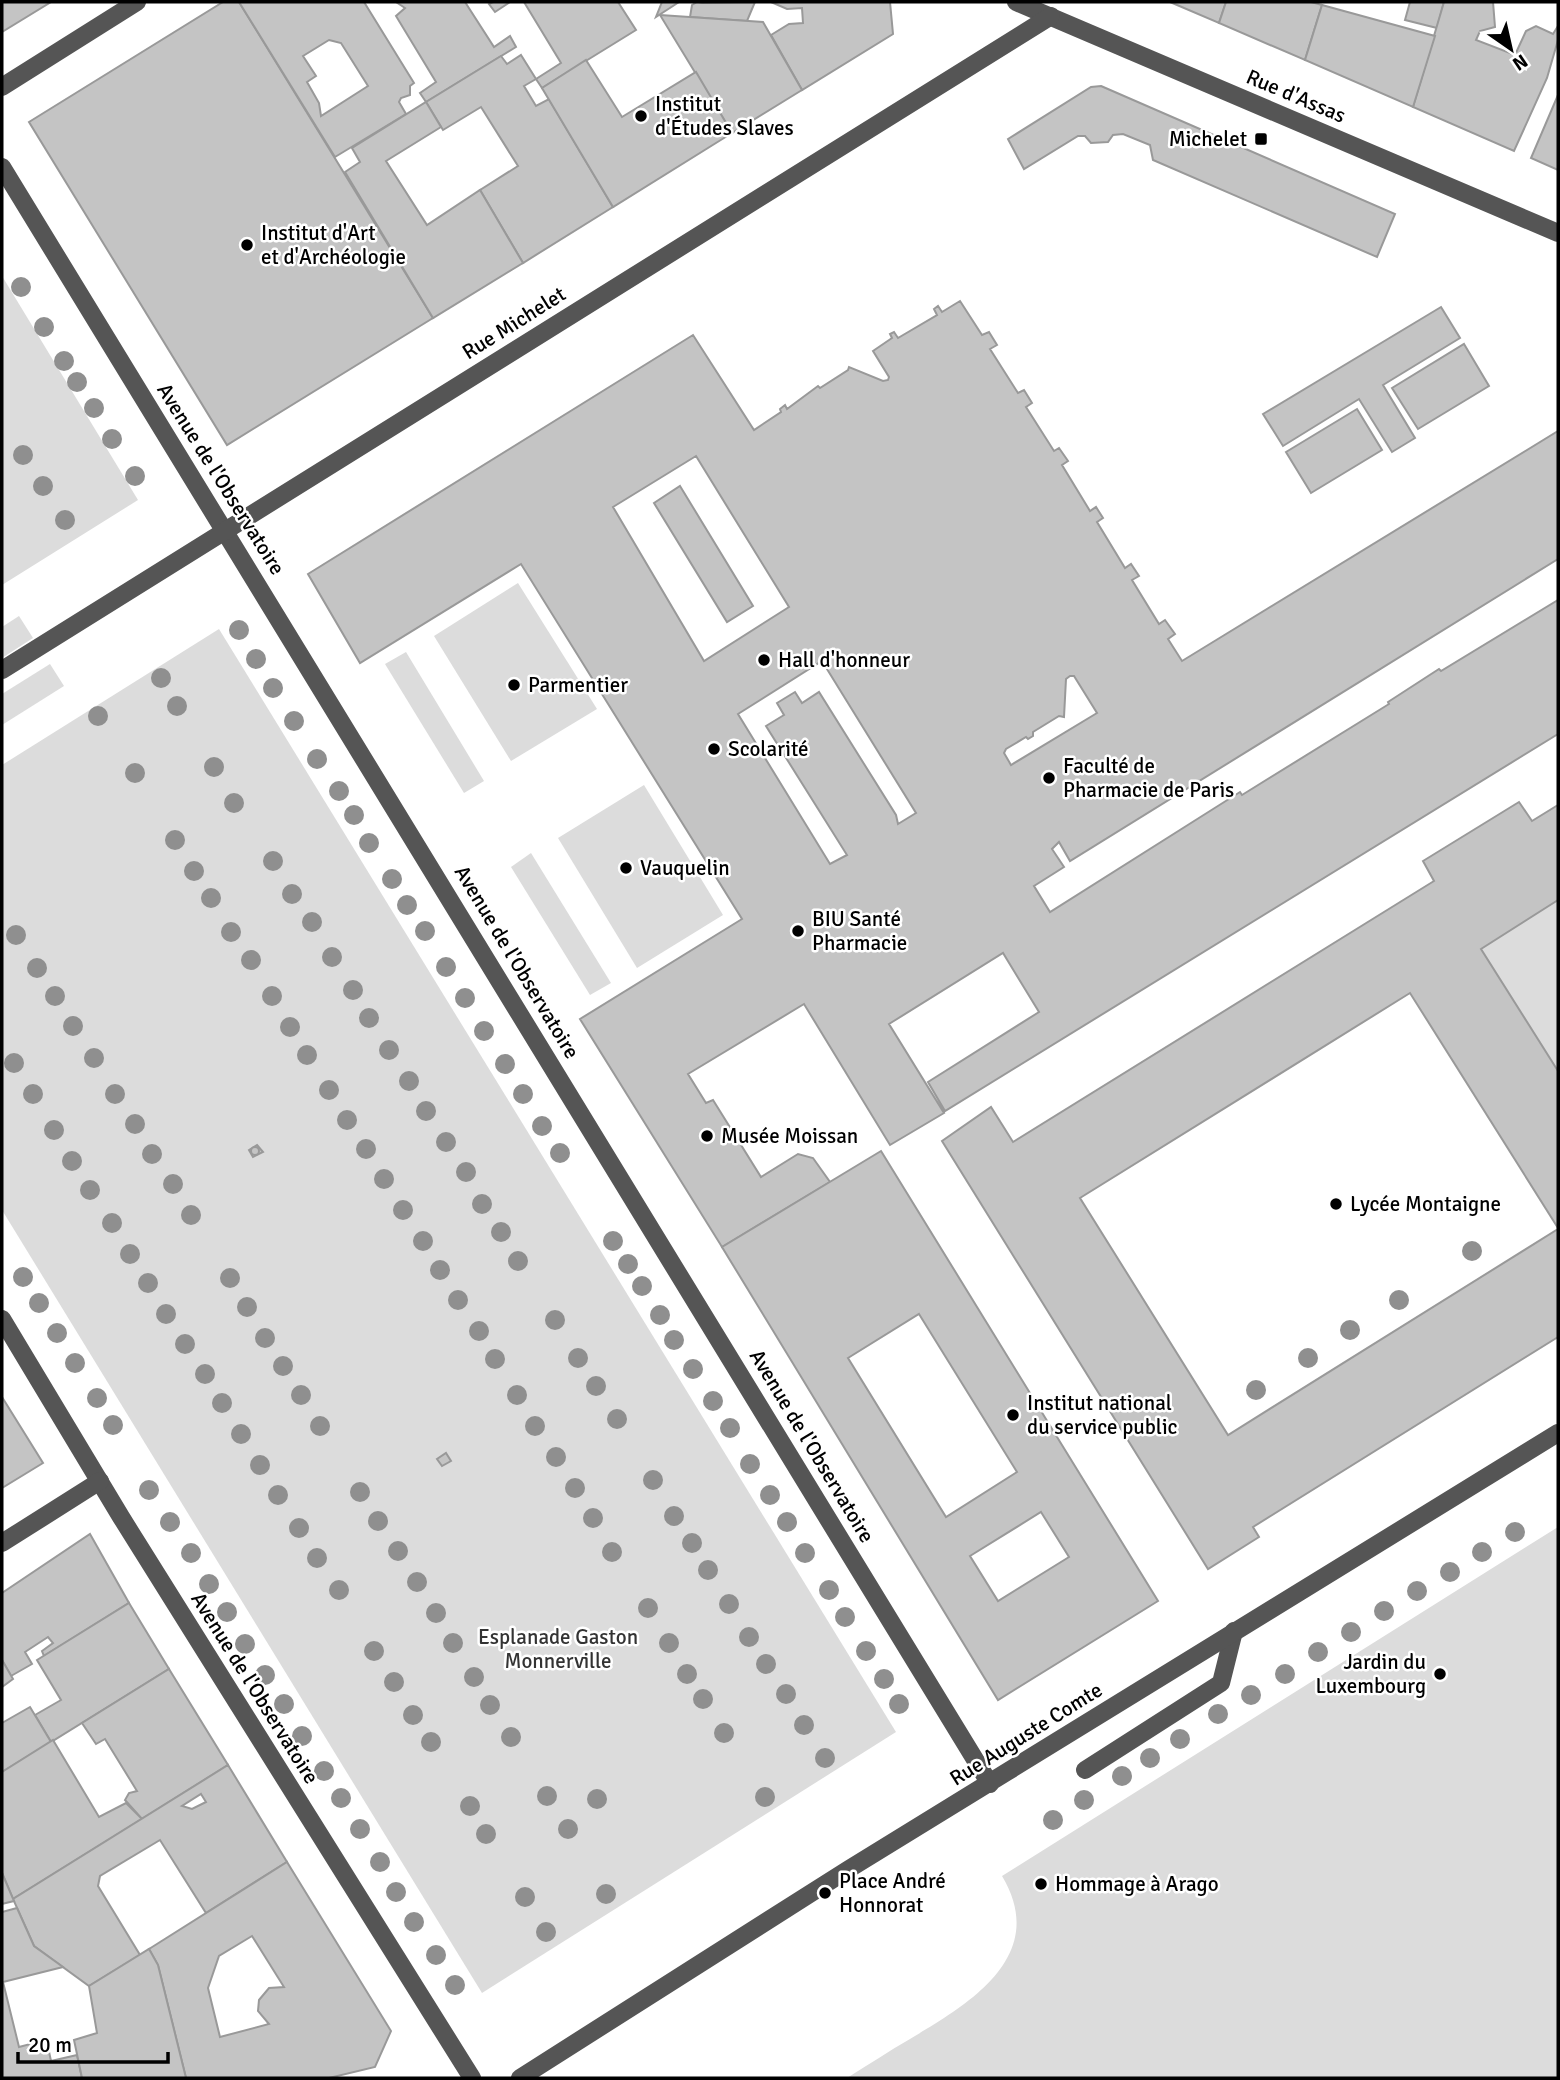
<svg xmlns="http://www.w3.org/2000/svg" width="1560" height="2080" viewBox="0 0 1560 2080" font-family="Signika,sans-serif">
<rect width="100%" height="100%" fill="#fff"/>
<g fill="#dcdcdc">
<polygon points="2,276 138,500 2,585"/>
<polygon points="518,583 597,709 511,761 434,636"/>
<polygon points="19,616 33,638 2,658 2,627"/>
<polygon points="219,629 896,1732 482,1993 2,1210 2,765"/>
<polygon points="406,652 484,781 464,793 385,664"/>
<polygon points="50,664 64,686 2,725 2,694"/>
<polygon points="644,785 723,915 637,968 558,838"/>
<polygon points="531,853 611,983 590,995 511,867"/>
<polygon points="1558,900 1558,1071 1481,949"/>
<path d="M1558,1527V2078H847C868,2065 889,2051 910,2039C969,2004 1050,1956 1002,1876Z"/>
</g>
<g fill="#c4c4c4" stroke="#999" stroke-width="2" fill-rule="evenodd">
<polygon points="2,2 51,2 2,32"/>
<polygon points="223,2 239,2 433,318 227,445 29,122"/>
<path d="M239,2H364L414,83L410,86V95L401,98L399,102L406,114L335,157ZM329,40L341,43L368,86L321,116L319,103L307,82L316,76L303,56Z"/>
<polygon points="396,2 465,2 494,47 510,36 516,47 426,102 420,93 436,82 396,16 405,8"/>
<polygon points="493,2 510,2 495,12 489,4"/>
<polygon points="524,2 618,2 636,30 542,88 536,79 561,63"/>
<polygon points="662,2 679,2 656,17"/>
<polygon points="697,2 702,3 755,2 747,21 690,17 692,5"/>
<polygon points="771,2 890,2 893,34 802,90 771,35 789,24 803,23 802,8 787,9"/>
<polygon points="1170,2 1226,2 1219,23"/>
<polygon points="1226,2 1311,2 1322,5 1305,60 1219,23"/>
<polygon points="1410,2 1444,2 1437,28 1405,20"/>
<polygon points="1444,2 1493,2 1495,27 1480,31 1476,40 1515,55 1526,31 1536,26 1553,34 1558,26 1558,40 1547,78 1514,151 1413,107"/>
<polygon points="1322,5 1435,36 1413,107 1305,60"/>
<polygon points="660,15 763,22 802,90 732,133"/>
<polygon points="521,55 536,79 524,86 536,106 549,99 613,207 523,263 480,190 518,166 481,107 443,130 426,102 501,56 507,64"/>
<polygon points="586,60 622,117 696,72 732,133 613,207 542,88"/>
<polygon points="1101,86 1395,214 1377,257 1153,160 1150,145 1123,134 1113,135 1108,142 1091,143 1085,136 1078,136 1024,169 1008,139 1091,87"/>
<polygon points="1558,95 1558,170 1531,158"/>
<polygon points="426,102 441,127 386,161 427,225 480,190 523,263 433,318 345,172 360,162 352,148"/>
<path d="M960,301L982,335L989,332L997,345L990,349L1018,393L1024,390L1032,403L1026,407L1054,451L1059,448L1068,461L1062,465L1090,511L1096,507L1103,518L1097,522L1125,568L1131,564L1139,576L1132,580L1159,624L1165,620L1175,634L1168,639L1182,661L1558,431V559L1070,861L1059,842L1052,849L1064,867L1034,886L1050,912L1240,792L1242,795L1389,704L1388,702L1439,669L1441,671L1558,600V734L945,1111L928,1082L1039,1012L1003,953L889,1024L944,1113L890,1145L804,1004L688,1074L706,1103L713,1100L761,1177L798,1154L813,1158L830,1182L722,1247L580,1019L742,919L521,564L360,663L308,574L693,335L754,430L781,412L780,409L785,405L787,409L818,386L820,388L848,370L849,367L883,381L888,380L889,377L873,351L892,338L890,334L894,332L898,338L937,315L934,309L938,306L942,312ZM696,456L789,607L704,661L613,507ZM822,661L916,813L898,824L896,815L819,692L802,703L795,692L777,703L784,715L766,726L847,855L830,864L738,714ZM1070,676H1074L1097,713L1011,765L1004,753L1006,749L1026,737L1028,739L1033,736V732L1059,716L1064,717L1066,679Z"/>
<polygon points="1441,307 1460,338 1383,385 1415,438 1392,452 1359,399 1283,446 1263,414"/>
<polygon points="1464,344 1489,386 1418,429 1392,388"/>
<polygon points="1357,409 1382,450 1311,493 1286,452"/>
<polygon points="680,486 753,606 727,622 654,503"/>
<polygon points="1519,802 1532,821 1558,805 1558,900 1481,949 1558,1071 1558,1228 1410,993 1080,1198 1228,1435 1558,1229 1558,1337 1253,1527 1259,1537 1208,1569 942,1141 991,1107 1013,1142 1434,881 1423,861"/>
<polygon points="257,1145 263,1152 253,1157 249,1150"/>
<circle cx="255" cy="1151" r="4"/>
<path d="M881,1151L1158,1601L998,1700L722,1247ZM919,1314L1017,1472L946,1517L848,1358ZM1041,1512L1069,1557L998,1601L970,1556Z"/>
<polygon points="2,1397 43,1463 2,1488"/>
<polygon points="446,1453 451,1461 442,1466 437,1459"/>
<polygon points="90,1534 129,1603 44,1656 42,1651 53,1643 48,1637 25,1652 32,1664 11,1676 2,1660 2,1593"/>
<polygon points="129,1603 169,1669 51,1742 35,1715 61,1700 37,1660"/>
<polygon points="2,1660 13,1679 2,1687"/>
<polygon points="169,1669 228,1765 142,1819 125,1800 129,1793 137,1791 105,1739 96,1744 82,1723"/>
<polygon points="30,1707 51,1742 2,1772 2,1723"/>
<polygon points="53,1740 99,1817 126,1803 142,1819 13,1899 2,1873 2,1772"/>
<path d="M228,1765L287,1862L206,1913L160,1840L100,1876L98,1886L140,1955L89,1986L34,1946L13,1899ZM201,1794L206,1802L192,1809L182,1806Z"/>
<path d="M287,1862L391,2031L375,2067L329,2078H186L158,1965L149,1949ZM252,1936L284,1987L269,1988L259,2000L258,2011L269,2024L220,2037L208,1988L219,1956Z"/>
<polygon points="2,1873 14,1901 2,1904"/>
<polygon points="17,1908 34,1946 63,1967 3,1982 19,2047 38,2042 48,2047 51,2061 77,2055 82,2078 2,2078 2,1912"/>
<polygon points="149,1949 158,1965 186,2078 82,2078 74,2040 97,2033 89,1986"/>
</g>
<g fill="none" stroke-linecap="round" stroke-linejoin="round">
<g stroke="#555" stroke-width="18">
<polyline points="1016,2 1558,233"/>
<polyline points="2,87 137,2"/>
<polyline points="2,167 990,1784"/>
<polyline points="2,670 1051,16"/>
<polyline points="2,1319 121,1517 472,2078"/>
<polyline points="2,1543 100,1481"/>
<polyline points="1085,1770 1221,1683 1234,1631"/>
<polyline points="520,2078 849,1869 1558,1433"/>
</g>
</g>
<g fill="#8f8f8f">
<circle cx="21" cy="287" r="10"/>
<circle cx="44" cy="327" r="10"/>
<circle cx="64" cy="361" r="10"/>
<circle cx="77" cy="382" r="10"/>
<circle cx="94" cy="408" r="10"/>
<circle cx="112" cy="439" r="10"/>
<circle cx="23" cy="455" r="10"/>
<circle cx="135" cy="476" r="10"/>
<circle cx="43" cy="486" r="10"/>
<circle cx="65" cy="520" r="10"/>
<circle cx="239" cy="630" r="10"/>
<circle cx="256" cy="659" r="10"/>
<circle cx="161" cy="678" r="10"/>
<circle cx="273" cy="688" r="10"/>
<circle cx="177" cy="706" r="10"/>
<circle cx="98" cy="716" r="10"/>
<circle cx="294" cy="721" r="10"/>
<circle cx="317" cy="759" r="10"/>
<circle cx="214" cy="767" r="10"/>
<circle cx="135" cy="773" r="10"/>
<circle cx="339" cy="791" r="10"/>
<circle cx="234" cy="803" r="10"/>
<circle cx="354" cy="815" r="10"/>
<circle cx="175" cy="840" r="10"/>
<circle cx="369" cy="843" r="10"/>
<circle cx="273" cy="861" r="10"/>
<circle cx="194" cy="871" r="10"/>
<circle cx="392" cy="879" r="10"/>
<circle cx="292" cy="894" r="10"/>
<circle cx="211" cy="898" r="10"/>
<circle cx="407" cy="905" r="10"/>
<circle cx="312" cy="922" r="10"/>
<circle cx="425" cy="931" r="10"/>
<circle cx="231" cy="932" r="10"/>
<circle cx="16" cy="935" r="10"/>
<circle cx="332" cy="957" r="10"/>
<circle cx="251" cy="960" r="10"/>
<circle cx="446" cy="967" r="10"/>
<circle cx="37" cy="968" r="10"/>
<circle cx="353" cy="990" r="10"/>
<circle cx="55" cy="996" r="10"/>
<circle cx="272" cy="996" r="10"/>
<circle cx="465" cy="998" r="10"/>
<circle cx="369" cy="1018" r="10"/>
<circle cx="73" cy="1026" r="10"/>
<circle cx="290" cy="1027" r="10"/>
<circle cx="484" cy="1031" r="10"/>
<circle cx="389" cy="1050" r="10"/>
<circle cx="307" cy="1055" r="10"/>
<circle cx="94" cy="1058" r="10"/>
<circle cx="14" cy="1063" r="10"/>
<circle cx="505" cy="1064" r="10"/>
<circle cx="409" cy="1081" r="10"/>
<circle cx="329" cy="1090" r="10"/>
<circle cx="33" cy="1094" r="10"/>
<circle cx="115" cy="1094" r="10"/>
<circle cx="523" cy="1094" r="10"/>
<circle cx="426" cy="1111" r="10"/>
<circle cx="347" cy="1120" r="10"/>
<circle cx="135" cy="1124" r="10"/>
<circle cx="542" cy="1126" r="10"/>
<circle cx="54" cy="1130" r="10"/>
<circle cx="446" cy="1142" r="10"/>
<circle cx="366" cy="1149" r="10"/>
<circle cx="560" cy="1153" r="10"/>
<circle cx="152" cy="1154" r="10"/>
<circle cx="72" cy="1161" r="10"/>
<circle cx="466" cy="1172" r="10"/>
<circle cx="384" cy="1179" r="10"/>
<circle cx="173" cy="1184" r="10"/>
<circle cx="90" cy="1190" r="10"/>
<circle cx="482" cy="1204" r="10"/>
<circle cx="403" cy="1210" r="10"/>
<circle cx="191" cy="1215" r="10"/>
<circle cx="112" cy="1223" r="10"/>
<circle cx="501" cy="1232" r="10"/>
<circle cx="423" cy="1241" r="10"/>
<circle cx="613" cy="1241" r="10"/>
<circle cx="1472" cy="1251" r="10"/>
<circle cx="130" cy="1254" r="10"/>
<circle cx="518" cy="1261" r="10"/>
<circle cx="628" cy="1264" r="10"/>
<circle cx="440" cy="1270" r="10"/>
<circle cx="23" cy="1277" r="10"/>
<circle cx="230" cy="1278" r="10"/>
<circle cx="148" cy="1283" r="10"/>
<circle cx="642" cy="1286" r="10"/>
<circle cx="458" cy="1300" r="10"/>
<circle cx="1399" cy="1300" r="10"/>
<circle cx="39" cy="1303" r="10"/>
<circle cx="247" cy="1307" r="10"/>
<circle cx="166" cy="1314" r="10"/>
<circle cx="660" cy="1315" r="10"/>
<circle cx="555" cy="1320" r="10"/>
<circle cx="1350" cy="1330" r="10"/>
<circle cx="479" cy="1331" r="10"/>
<circle cx="57" cy="1333" r="10"/>
<circle cx="265" cy="1338" r="10"/>
<circle cx="674" cy="1340" r="10"/>
<circle cx="185" cy="1344" r="10"/>
<circle cx="578" cy="1358" r="10"/>
<circle cx="1308" cy="1358" r="10"/>
<circle cx="495" cy="1359" r="10"/>
<circle cx="75" cy="1363" r="10"/>
<circle cx="283" cy="1366" r="10"/>
<circle cx="693" cy="1369" r="10"/>
<circle cx="205" cy="1374" r="10"/>
<circle cx="596" cy="1386" r="10"/>
<circle cx="1256" cy="1390" r="10"/>
<circle cx="301" cy="1395" r="10"/>
<circle cx="517" cy="1395" r="10"/>
<circle cx="97" cy="1398" r="10"/>
<circle cx="713" cy="1401" r="10"/>
<circle cx="222" cy="1403" r="10"/>
<circle cx="617" cy="1419" r="10"/>
<circle cx="113" cy="1425" r="10"/>
<circle cx="320" cy="1426" r="10"/>
<circle cx="535" cy="1426" r="10"/>
<circle cx="730" cy="1428" r="10"/>
<circle cx="241" cy="1434" r="10"/>
<circle cx="556" cy="1457" r="10"/>
<circle cx="750" cy="1464" r="10"/>
<circle cx="260" cy="1465" r="10"/>
<circle cx="653" cy="1480" r="10"/>
<circle cx="575" cy="1488" r="10"/>
<circle cx="149" cy="1490" r="10"/>
<circle cx="360" cy="1492" r="10"/>
<circle cx="278" cy="1495" r="10"/>
<circle cx="770" cy="1495" r="10"/>
<circle cx="674" cy="1516" r="10"/>
<circle cx="593" cy="1518" r="10"/>
<circle cx="378" cy="1521" r="10"/>
<circle cx="170" cy="1522" r="10"/>
<circle cx="787" cy="1522" r="10"/>
<circle cx="299" cy="1528" r="10"/>
<circle cx="1515" cy="1532" r="10"/>
<circle cx="692" cy="1543" r="10"/>
<circle cx="398" cy="1551" r="10"/>
<circle cx="612" cy="1552" r="10"/>
<circle cx="1482" cy="1552" r="10"/>
<circle cx="191" cy="1553" r="10"/>
<circle cx="805" cy="1553" r="10"/>
<circle cx="317" cy="1558" r="10"/>
<circle cx="708" cy="1570" r="10"/>
<circle cx="1450" cy="1572" r="10"/>
<circle cx="417" cy="1582" r="10"/>
<circle cx="209" cy="1584" r="10"/>
<circle cx="339" cy="1590" r="10"/>
<circle cx="829" cy="1590" r="10"/>
<circle cx="1417" cy="1591" r="10"/>
<circle cx="729" cy="1604" r="10"/>
<circle cx="648" cy="1608" r="10"/>
<circle cx="1384" cy="1611" r="10"/>
<circle cx="227" cy="1612" r="10"/>
<circle cx="436" cy="1613" r="10"/>
<circle cx="845" cy="1617" r="10"/>
<circle cx="1351" cy="1632" r="10"/>
<circle cx="749" cy="1637" r="10"/>
<circle cx="453" cy="1643" r="10"/>
<circle cx="669" cy="1643" r="10"/>
<circle cx="245" cy="1644" r="10"/>
<circle cx="374" cy="1651" r="10"/>
<circle cx="866" cy="1651" r="10"/>
<circle cx="1318" cy="1652" r="10"/>
<circle cx="766" cy="1664" r="10"/>
<circle cx="687" cy="1674" r="10"/>
<circle cx="1285" cy="1674" r="10"/>
<circle cx="265" cy="1675" r="10"/>
<circle cx="474" cy="1677" r="10"/>
<circle cx="884" cy="1679" r="10"/>
<circle cx="394" cy="1682" r="10"/>
<circle cx="786" cy="1694" r="10"/>
<circle cx="1251" cy="1695" r="10"/>
<circle cx="703" cy="1699" r="10"/>
<circle cx="284" cy="1704" r="10"/>
<circle cx="899" cy="1704" r="10"/>
<circle cx="490" cy="1705" r="10"/>
<circle cx="1218" cy="1714" r="10"/>
<circle cx="413" cy="1715" r="10"/>
<circle cx="804" cy="1725" r="10"/>
<circle cx="724" cy="1733" r="10"/>
<circle cx="302" cy="1736" r="10"/>
<circle cx="511" cy="1737" r="10"/>
<circle cx="1180" cy="1739" r="10"/>
<circle cx="431" cy="1742" r="10"/>
<circle cx="825" cy="1758" r="10"/>
<circle cx="1150" cy="1758" r="10"/>
<circle cx="324" cy="1771" r="10"/>
<circle cx="1122" cy="1776" r="10"/>
<circle cx="547" cy="1796" r="10"/>
<circle cx="765" cy="1797" r="10"/>
<circle cx="341" cy="1798" r="10"/>
<circle cx="597" cy="1799" r="10"/>
<circle cx="1084" cy="1800" r="10"/>
<circle cx="470" cy="1806" r="10"/>
<circle cx="1053" cy="1820" r="10"/>
<circle cx="360" cy="1829" r="10"/>
<circle cx="568" cy="1829" r="10"/>
<circle cx="486" cy="1834" r="10"/>
<circle cx="380" cy="1862" r="10"/>
<circle cx="396" cy="1892" r="10"/>
<circle cx="606" cy="1894" r="10"/>
<circle cx="525" cy="1897" r="10"/>
<circle cx="414" cy="1922" r="10"/>
<circle cx="546" cy="1932" r="10"/>
<circle cx="436" cy="1955" r="10"/>
<circle cx="455" cy="1985" r="10"/>
</g>
<g fill="#000" stroke="#fff" stroke-width="2.5">
<circle cx="641" cy="116" r="7"/>
<rect x="1254" y="132" width="14" height="14" rx="3.5"/>
<circle cx="247" cy="245" r="7"/>
<circle cx="764" cy="660" r="7"/>
<circle cx="514" cy="685" r="7"/>
<circle cx="714" cy="749" r="7"/>
<circle cx="1049" cy="778" r="7"/>
<circle cx="626" cy="868" r="7"/>
<circle cx="798" cy="931" r="7"/>
<circle cx="707" cy="1136" r="7"/>
<circle cx="1336" cy="1204" r="7"/>
<circle cx="1013" cy="1415" r="7"/>
<circle cx="1440" cy="1674" r="7"/>
<circle cx="1041" cy="1884" r="7"/>
<circle cx="825" cy="1893" r="7"/>
</g>
<g text-anchor="middle" dominant-baseline="central" stroke-width="5" stroke-linejoin="round" paint-order="stroke">
<g font-size="21" fill="#000" stroke="#fff">
<text transform="translate(1296 96) rotate(23)">Rue d'Assas</text>
<text transform="translate(514 323) rotate(-32)">Rue Michelet</text>
<text transform="translate(221 479) rotate(58)">Avenue de l'Observatoire</text>
<text transform="translate(517 962) rotate(59)">Avenue de l'Observatoire</text>
<text transform="translate(812 1446) rotate(59)">Avenue de l'Observatoire</text>
<text transform="translate(255 1688) rotate(58)">Avenue de l'Observatoire</text>
<text transform="translate(1026 1734) rotate(-32)">Rue Auguste Comte</text>
</g>
<g font-size="21" fill="#000" stroke="#fff" text-anchor="start">
<text x="655" y="104">Institut<tspan x="655" dy="24">d'Études Slaves</tspan></text>
<text x="1247" y="139" text-anchor="end">Michelet</text>
<text x="261" y="233">Institut d'Art<tspan x="261" dy="24">et d'Archéologie</tspan></text>
<text x="778" y="660">Hall d'honneur</text>
<text x="528" y="685">Parmentier</text>
<text x="728" y="749">Scolarité</text>
<text x="1063" y="766">Faculté de<tspan x="1063" dy="24">Pharmacie de Paris</tspan></text>
<text x="640" y="868">Vauquelin</text>
<text x="812" y="919">BIU Santé<tspan x="812" dy="24">Pharmacie</tspan></text>
<text x="721" y="1136">Musée Moissan</text>
<text x="1350" y="1204">Lycée Montaigne</text>
<text x="1027" y="1403">Institut national<tspan x="1027" dy="24">du service public</tspan></text>
<text x="1426" y="1662" text-anchor="end">Jardin du<tspan x="1426" dy="24">Luxembourg</tspan></text>
<text x="839" y="1881">Place André<tspan x="839" dy="24">Honnorat</tspan></text>
<text x="1055" y="1884">Hommage à Arago</text>
</g>
<g font-size="21" fill="#333" stroke="#fff">
<text x="558" y="1637">Esplanade Gaston<tspan x="558" dy="24">Monnerville</tspan></text>
</g>
</g>
<rect width="1560" height="2080" fill="none" stroke="#000000" stroke-width="7"/>
<g transform="translate(1511 49) rotate(146)" stroke="#ffffff" stroke-width="5" paint-order="stroke">
<path d="M0-5L12 26L0 18L-12 26Z" fill="#000000"/>
<text y="-10" font-size="19" font-weight="bold" text-anchor="middle" fill="#000000">N</text>
</g>
<path d="M18 2052v10h150v-10" fill="none" stroke="#000000" stroke-width="3.5"/>
<text x="28" y="2052" font-size="21" fill="#000000" stroke="#ffffff" stroke-width="5" paint-order="stroke">20 m</text>
</svg>
